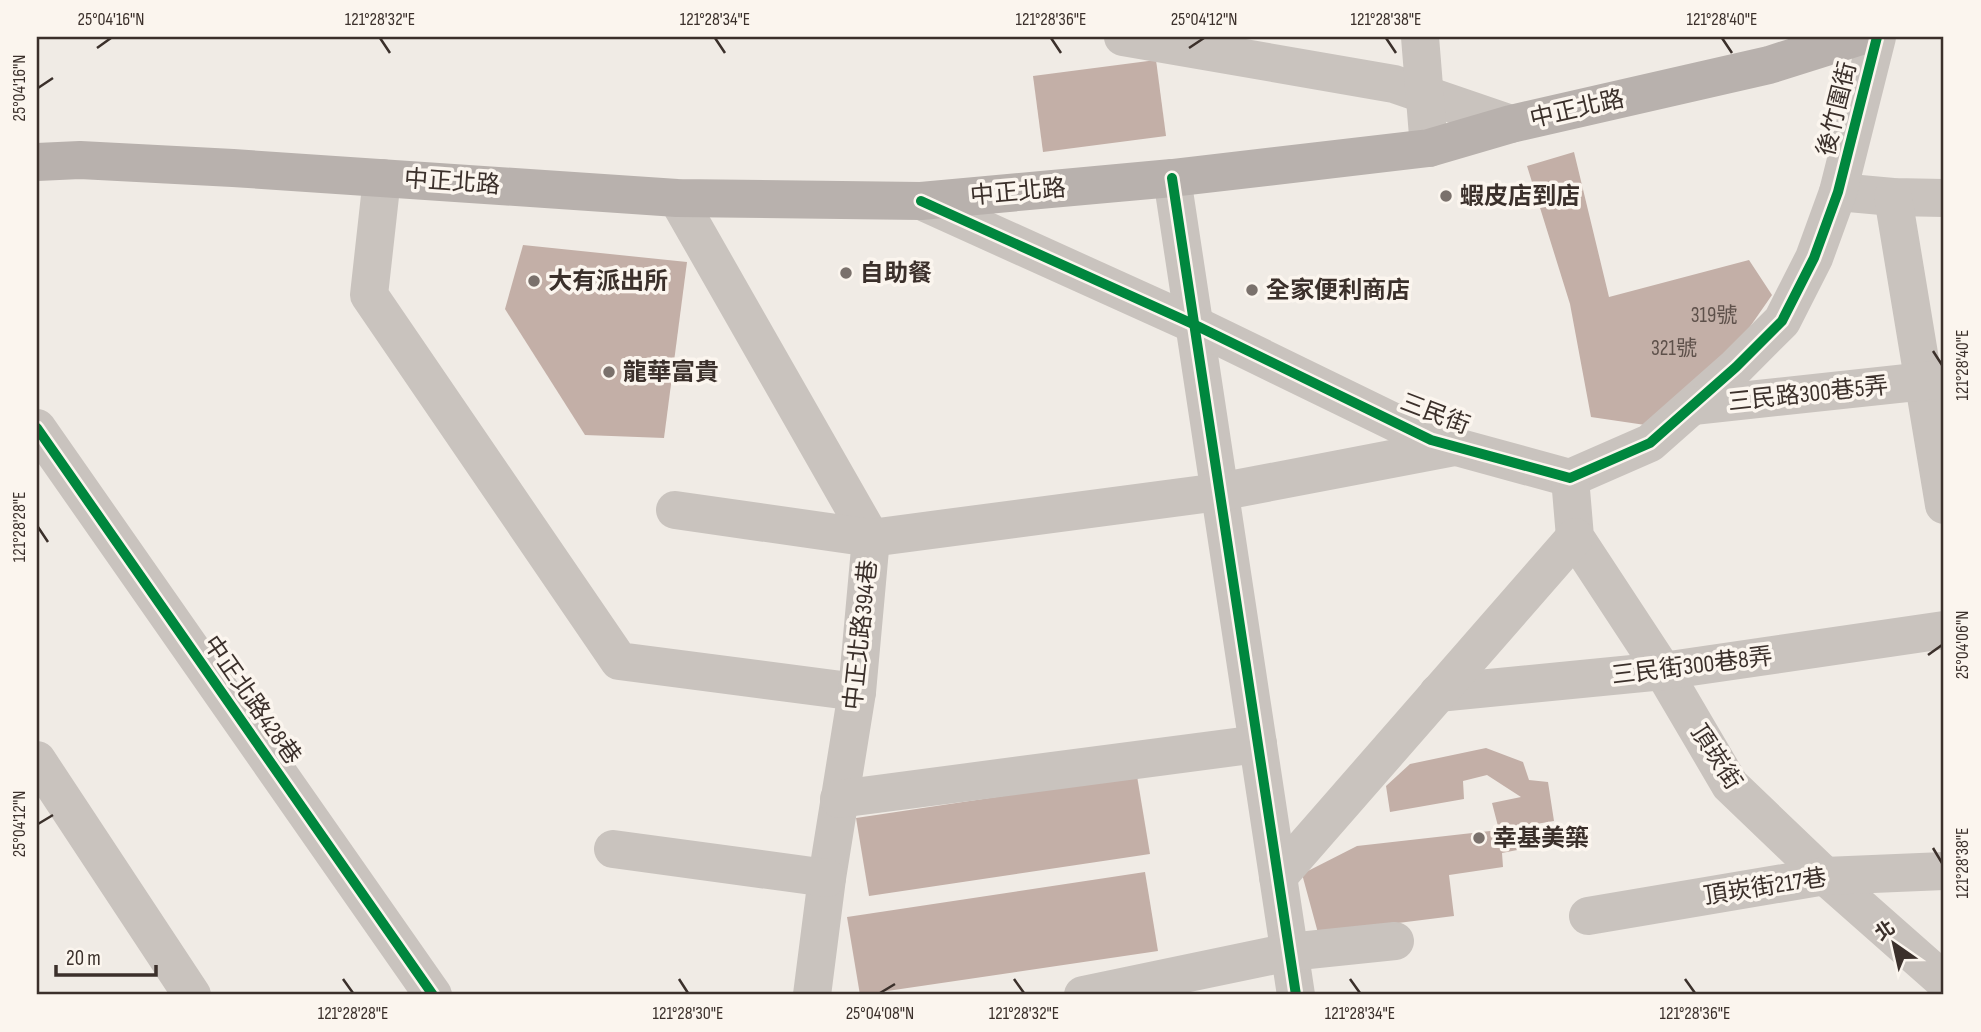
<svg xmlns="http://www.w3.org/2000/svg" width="1981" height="1032" viewBox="0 0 1981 1032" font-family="'Sofia Sans Condensed','Noto Sans TC',sans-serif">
<rect width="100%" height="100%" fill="#f0ebe5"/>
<g fill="#c3afa7">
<polygon points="1156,60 1166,136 1043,152 1033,76"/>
<polygon points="1574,152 1609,297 1749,260 1772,295 1731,354 1652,426 1591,417 1570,304 1527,166"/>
<polygon points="523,245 687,262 664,438 585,435 505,309"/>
<polygon points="1486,748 1523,762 1529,780 1548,782 1554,821 1530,825 1532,847 1502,853 1503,867 1449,875 1454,916 1318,933 1302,874 1357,846 1499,830 1492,803 1521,797 1487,775 1463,781 1464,799 1390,812 1386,786 1410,764"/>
<polygon points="1137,776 1150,854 869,896 856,818"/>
<polygon points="1145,872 1158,951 860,995 847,917"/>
</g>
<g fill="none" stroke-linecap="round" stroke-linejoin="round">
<g stroke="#c9c3be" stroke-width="38">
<polyline points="1123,37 1394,84 1511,124"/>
<polyline points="1420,37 1429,148"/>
<polyline points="382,178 369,295 619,661 857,692"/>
<polyline points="1172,178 1296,995"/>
<polyline points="1838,192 1893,197 1944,198"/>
<polyline points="1893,197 1944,505"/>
<polyline points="677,198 871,538 857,692 827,878 812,995"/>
<polyline points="921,201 1193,324 1431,440 1570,478 1650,443 1736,367 1782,321 1814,258 1838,192 1877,37"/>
<polyline points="1693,406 1944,379"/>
<polyline points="37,428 433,995"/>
<polyline points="1570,478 1575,537 1663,671 1730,785 1825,876 1944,981"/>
<polyline points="675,510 871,538 1219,492 1454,447"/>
<polyline points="1438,693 1663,671 1944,630"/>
<polyline points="37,760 192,995"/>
<polyline points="839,799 1258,744"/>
<polyline points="613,849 827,878"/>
<polyline points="1278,877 1575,537"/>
<polyline points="1588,916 1825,876 1944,871"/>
<polyline points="1083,995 1289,952 1395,941"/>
</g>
<polyline stroke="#b8b1ad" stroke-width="38" points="37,162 80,160 233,168 677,198 921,201 1172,178 1429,148 1511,124 1769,65 1858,37"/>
<g stroke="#fbf5ee" stroke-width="15">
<g id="cycleway">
<polyline points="1172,178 1296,995"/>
<polyline points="921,201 1193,324 1431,440 1570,478 1650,443 1736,367 1782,321 1814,258 1838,192 1877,37"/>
<polyline points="37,428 433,995"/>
</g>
</g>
<use href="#cycleway" stroke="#00873e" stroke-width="10"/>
</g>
<path fill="none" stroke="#3b302b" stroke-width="2.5" d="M380,38L390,53M715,38L725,53M1051,38L1061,53M1386,38L1396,53M1722,38L1732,53M97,48L111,38M1189,48L1204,38M38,88L53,78M1933,351L1942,365M38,527L48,542M1928,655L1942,645M38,824L53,815M1933,848L1942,863M343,979L353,993M679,979L688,993M1014,979L1024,993M1350,979L1360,993M1685,979L1695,993M880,993L895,984"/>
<g fill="#7a716c" stroke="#fbf5ee" stroke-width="2.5">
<circle cx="1446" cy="196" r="7"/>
<circle cx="846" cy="273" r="7"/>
<circle cx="534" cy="281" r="7"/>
<circle cx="1252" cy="290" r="7"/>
<circle cx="609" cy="372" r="7"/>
<circle cx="1479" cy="838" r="7"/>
</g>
<g text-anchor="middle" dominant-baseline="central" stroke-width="7" stroke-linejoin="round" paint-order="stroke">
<g font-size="21" fill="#5d504a">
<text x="1714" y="315">319號</text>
<text x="1674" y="348">321號</text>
</g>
<g font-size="24" fill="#3b302b" stroke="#fbf5ee">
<text transform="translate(1577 109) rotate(-13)">中正北路</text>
<text transform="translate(1837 109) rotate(-76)">後竹圍街</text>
<text transform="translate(452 182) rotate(4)">中正北路</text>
<text transform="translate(1018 192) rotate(-5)">中正北路</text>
<text transform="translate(1808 394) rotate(-6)">三民路300巷5弄</text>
<text transform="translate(1435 414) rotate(21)">三民街</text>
<text transform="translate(861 635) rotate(-84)">中正北路394巷</text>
<text transform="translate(1692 666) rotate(-7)">三民街300巷8弄</text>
<text transform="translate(252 700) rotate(55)">中正北路428巷</text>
<text transform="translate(1716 757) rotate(57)">頂崁街</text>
<text transform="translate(1765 887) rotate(-9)">頂崁街217巷</text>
</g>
<g font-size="24" font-weight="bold" fill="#3b302b" stroke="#fbf5ee" text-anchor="start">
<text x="1460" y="196">蝦皮店到店</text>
<text x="860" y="273">自助餐</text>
<text x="548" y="281">大有派出所</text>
<text x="1266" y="290">全家便利商店</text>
<text x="623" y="372">龍華富貴</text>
<text x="1493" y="838">幸基美築</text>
</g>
</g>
<rect width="1981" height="1032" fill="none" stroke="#fbf5ee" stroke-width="77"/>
<g transform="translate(1894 944) rotate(326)" stroke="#fbf5ee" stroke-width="5" paint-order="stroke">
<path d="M0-5L12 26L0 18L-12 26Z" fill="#3b302b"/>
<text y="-10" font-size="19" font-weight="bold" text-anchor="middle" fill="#3b302b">北</text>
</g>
<path d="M56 965v10h100v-10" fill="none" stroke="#3b302b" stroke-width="3.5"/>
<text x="66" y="965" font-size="21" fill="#3b302b" stroke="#fbf5ee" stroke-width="5" paint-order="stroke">20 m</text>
<rect x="38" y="38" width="1904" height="955" fill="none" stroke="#3b302b" stroke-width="2.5"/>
<g font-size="18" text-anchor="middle" fill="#3b302b">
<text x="111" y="25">25°04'16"N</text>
<text x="380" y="25">121°28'32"E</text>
<text x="715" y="25">121°28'34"E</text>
<text x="1051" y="25">121°28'36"E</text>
<text x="1204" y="25">25°04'12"N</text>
<text x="1386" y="25">121°28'38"E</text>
<text x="1722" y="25">121°28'40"E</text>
<text transform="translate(19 88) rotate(-90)" y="6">25°04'16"N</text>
<text transform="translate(1962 365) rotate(-90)" y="6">121°28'40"E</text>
<text transform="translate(19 527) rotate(-90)" y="6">121°28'28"E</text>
<text transform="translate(1962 645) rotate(-90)" y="6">25°04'06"N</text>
<text transform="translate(19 824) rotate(-90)" y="6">25°04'12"N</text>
<text transform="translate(1962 863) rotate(-90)" y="6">121°28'38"E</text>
<text x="353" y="1019">121°28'28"E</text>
<text x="688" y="1019">121°28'30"E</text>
<text x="880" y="1019">25°04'08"N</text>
<text x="1024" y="1019">121°28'32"E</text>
<text x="1360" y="1019">121°28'34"E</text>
<text x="1695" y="1019">121°28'36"E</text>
</g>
</svg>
